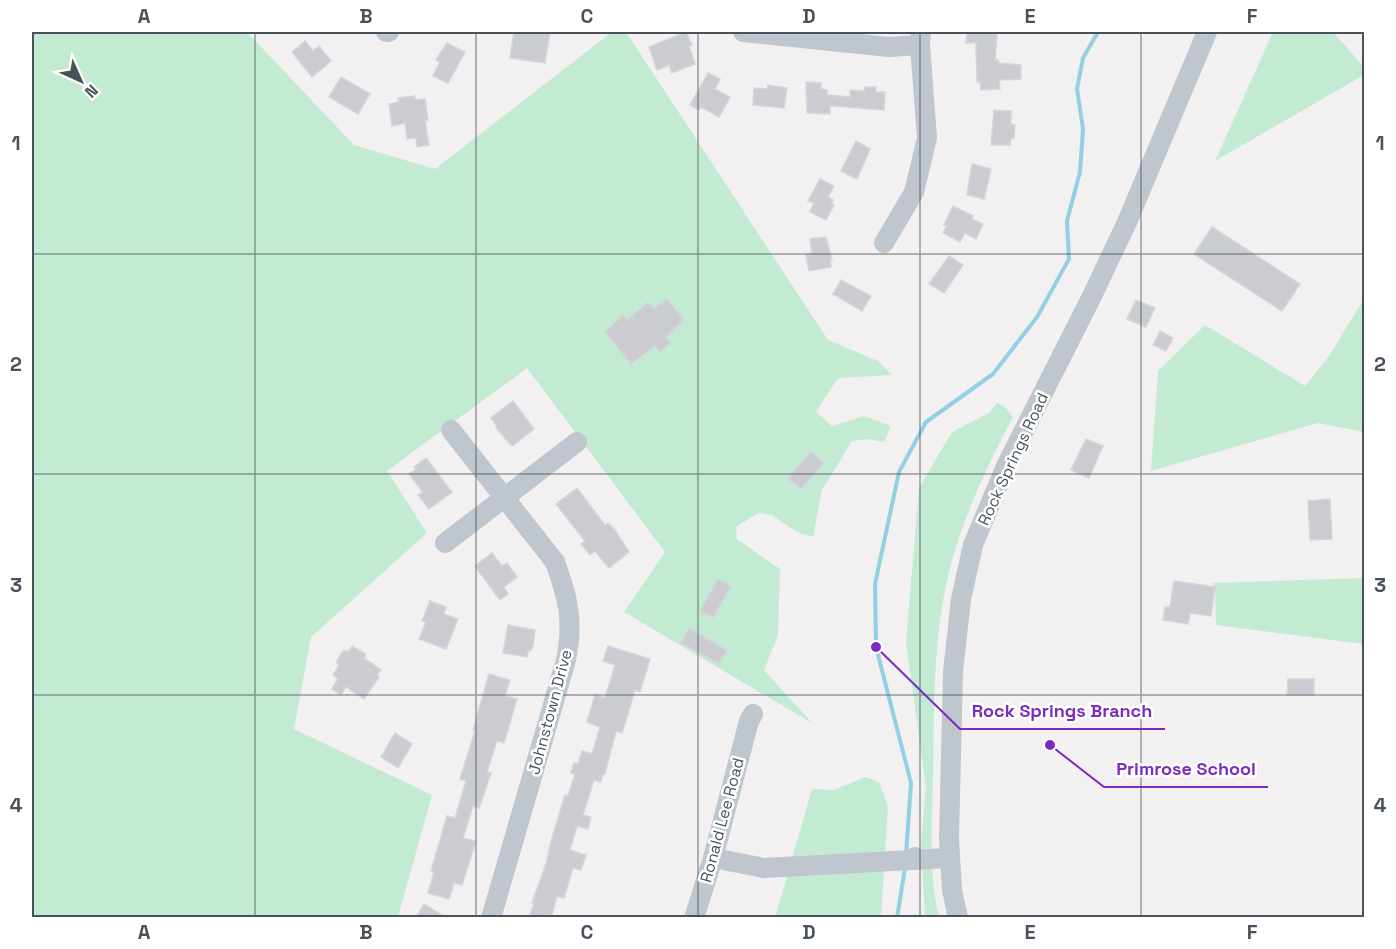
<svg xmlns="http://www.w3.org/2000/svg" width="1396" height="949" viewBox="0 0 1396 949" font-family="'Space Grotesk',sans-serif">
<rect width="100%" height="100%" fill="#f2f0f0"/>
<g fill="#c3ebd4">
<polygon points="32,32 247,32 354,145 435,169 612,32 626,32 828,340 878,361 892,375 838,378 816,412 832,426 864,416 891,426 884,442 868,439 852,441 822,490 813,537 797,532 772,515 758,513 736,527 737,539 780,569 778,635 764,670 812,723 624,612 665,552 527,368 387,471 427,533 311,637 294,729 432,795 398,917 32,917"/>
<polygon points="1273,32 1333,32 1364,67 1364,75 1215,161"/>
<polygon points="1364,299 1364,432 1318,423 1151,471 1158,371 1205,325 1305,386 1327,359"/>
<path d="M997,403L1005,407L1013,417C983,474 956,531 944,595C933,654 934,716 933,777C932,824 928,871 939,918L925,917L921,843L926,787L906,642L919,488L952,432L989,413Z"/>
<polygon points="1364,578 1364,644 1216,625 1215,587 1213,583"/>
<polygon points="865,777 879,782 888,806 881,917 775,918 812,789 834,790"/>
</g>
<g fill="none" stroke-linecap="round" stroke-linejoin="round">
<g stroke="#94d0e4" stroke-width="4">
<polyline points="906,854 911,783 876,647 875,584 899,472 926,422 993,374 1037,317 1069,259 1067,221 1080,172 1083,129 1077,89 1083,58 1098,32"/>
<polyline points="897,918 905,868"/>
</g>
</g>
<g fill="#caccd2" stroke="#d4d6da" stroke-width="1.5">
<polygon points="514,32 550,32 545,63 510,58"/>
<polygon points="686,32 692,45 689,46 695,64 672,73 669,65 657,70 649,47"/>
<polygon points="967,32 997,32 995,60 998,60 999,63 1021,65 1021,79 999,80 1000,89 981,90 980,82 977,82 976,43 966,43"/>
<polygon points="305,41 313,51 319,46 331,61 312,77 292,52"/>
<polygon points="447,43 465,52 448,83 433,76 440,62 436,60"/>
<polygon points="708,73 720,79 715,89 730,97 719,117 701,107 699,110 690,105"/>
<polygon points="341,77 370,94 358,114 329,97"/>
<polygon points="806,82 821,83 821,89 827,90 827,95 850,97 850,90 864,91 865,87 876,87 876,92 885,92 884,110 833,106 830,106 830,114 807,113"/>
<polygon points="768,85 787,88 784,108 753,105 754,88 767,89"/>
<polygon points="415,96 415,100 425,99 428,120 425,120 429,145 417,147 416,138 407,139 405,123 392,126 389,104 399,102 398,98"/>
<polygon points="994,110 1011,111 1011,124 1015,125 1014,138 1011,138 1010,145 991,145"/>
<polygon points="856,141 870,149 857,179 841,171"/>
<polygon points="972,164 991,169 984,199 967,195"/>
<polygon points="820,179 834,186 828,197 833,200 831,203 834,205 826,220 810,212 814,203 808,201"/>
<polygon points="953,206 973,216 972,219 983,224 976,239 965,233 960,242 943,233 947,226 944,225"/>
<polygon points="1212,227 1300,284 1282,311 1194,254"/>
<polygon points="826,237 832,260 830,260 831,267 809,271 806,255 812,253 810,239"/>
<polygon points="949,256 963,265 944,293 929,284"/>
<polygon points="841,280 871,296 862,311 833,294"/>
<polygon points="667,299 684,320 666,337 671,342 660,352 655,346 631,364 605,332 623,315 627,320 648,302 654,309"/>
<polygon points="1136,300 1155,308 1146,327 1127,319"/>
<polygon points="1160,331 1173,338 1166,351 1153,345"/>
<polygon points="513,401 534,429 512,446 496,428 496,424 491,418"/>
<polygon points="1086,439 1103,446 1089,478 1071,470"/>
<polygon points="811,451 824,463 801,489 788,479"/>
<polygon points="426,458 452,492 429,509 418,495 423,492 409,474 416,469 414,467"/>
<polygon points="577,488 605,525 608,523 615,530 629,552 609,568 595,551 590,555 581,544 585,541 556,504"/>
<polygon points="1330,499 1332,539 1310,540 1308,501"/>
<polygon points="492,553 502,566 507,563 517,577 504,587 508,594 500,600 475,566"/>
<polygon points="718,579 731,586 713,618 700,611"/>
<polygon points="1174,581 1215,587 1211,616 1190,613 1188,624 1163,620 1165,607 1170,607"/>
<polygon points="430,601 446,607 444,614 458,619 446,649 419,639 426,622 422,621"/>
<polygon points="508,625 535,630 533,646 530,651 528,651 527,657 503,653"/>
<polygon points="689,628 727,650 719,664 681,643"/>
<polygon points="352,646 366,654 364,658 381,670 377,675 379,677 364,699 346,687 341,695 332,689 338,679 333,675 339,665 336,662 344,650 348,652"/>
<polygon points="608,646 650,659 640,692 635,690 622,733 616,731 605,774 603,774 601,782 594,780 583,815 591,817 588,829 577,826 570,850 586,855 581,870 573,868 564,898 557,896 551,918 539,918 530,915 534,903 532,903 547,861 550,845 565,795 568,796 575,774 571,773 574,763 578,764 582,751 592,754 600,727 587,722 595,695 605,698 615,665 603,661"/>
<polygon points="489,674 510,680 505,696 517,699 504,743 497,741 487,772 491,773 479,808 473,806 463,838 476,841 462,885 454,883 449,899 428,893 434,872 431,871 447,816 455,818 466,781 460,779 475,731 473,730"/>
<polygon points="1288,679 1314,679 1314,695 1287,695"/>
<polygon points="395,733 412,744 398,768 381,757"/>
<polygon points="424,904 446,918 416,918"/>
</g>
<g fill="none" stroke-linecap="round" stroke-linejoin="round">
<g stroke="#bfc6cd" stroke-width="20">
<polyline points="386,32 389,32"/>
<polyline points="743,32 889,47 920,45"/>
<polyline points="884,243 914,192 927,138 920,45 921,32"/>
<path d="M451,430L555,562C568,598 574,621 566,660L491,918"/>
<polyline points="445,543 577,442"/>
<polyline points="713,858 764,868 911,860 915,857 911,860 950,858"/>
<polyline points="694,918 713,858 749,721 753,714"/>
<polyline points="958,918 952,890 949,839 953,672 961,599 973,545 1006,466 1093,294 1127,222 1207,32"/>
</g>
</g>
<path fill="none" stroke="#49525b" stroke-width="1.5" stroke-opacity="0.55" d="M255,32V918M476,32V918M698,32V918M920,32V918M1141,32V918M32,254H1364M32,474H1364M32,695H1364"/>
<g text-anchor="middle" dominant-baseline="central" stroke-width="5" stroke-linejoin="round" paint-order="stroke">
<g font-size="16" fill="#49525b" stroke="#fff">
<text transform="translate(1013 459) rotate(-65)">Rock Springs Road</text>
<text transform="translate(550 712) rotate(-75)">Johnstown Drive</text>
<text transform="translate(722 820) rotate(-75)">Ronald Lee Road</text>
</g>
</g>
<path fill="none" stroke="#7b2cbf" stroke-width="2" d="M876 647L960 729H1165M1050 745L1104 787H1268"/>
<g fill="#7b2cbf" stroke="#fff" stroke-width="2">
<circle cx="876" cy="647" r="6"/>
<circle cx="1050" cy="745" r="6"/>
</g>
<g font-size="18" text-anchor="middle" font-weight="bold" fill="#7b2cbf" stroke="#fff" stroke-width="5" stroke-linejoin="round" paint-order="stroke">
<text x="1062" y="717">Rock Springs Branch</text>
<text x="1186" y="775">Primrose School</text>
</g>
<rect width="1396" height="949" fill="none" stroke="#ffffff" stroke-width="66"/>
<g transform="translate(81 81) rotate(135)" stroke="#ffffff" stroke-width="4.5" paint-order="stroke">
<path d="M0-4.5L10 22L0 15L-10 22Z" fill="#49525b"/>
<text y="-9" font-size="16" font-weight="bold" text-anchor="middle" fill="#49525b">N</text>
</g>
<rect x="33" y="33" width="1330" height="883" fill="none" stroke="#49525b" stroke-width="2"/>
<g font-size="20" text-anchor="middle" font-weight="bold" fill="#49525b">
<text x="144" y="23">A</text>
<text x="366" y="23">B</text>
<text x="587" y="23">C</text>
<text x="809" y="23">D</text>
<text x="1030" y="23">E</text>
<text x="1252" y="23">F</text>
<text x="16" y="150">1</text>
<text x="1380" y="150">1</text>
<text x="16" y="371">2</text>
<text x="1380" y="371">2</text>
<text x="16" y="592">3</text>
<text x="1380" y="592">3</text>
<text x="16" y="812">4</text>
<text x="1380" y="812">4</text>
<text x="144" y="939">A</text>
<text x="366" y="939">B</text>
<text x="587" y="939">C</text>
<text x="809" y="939">D</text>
<text x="1030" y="939">E</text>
<text x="1252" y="939">F</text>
</g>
</svg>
